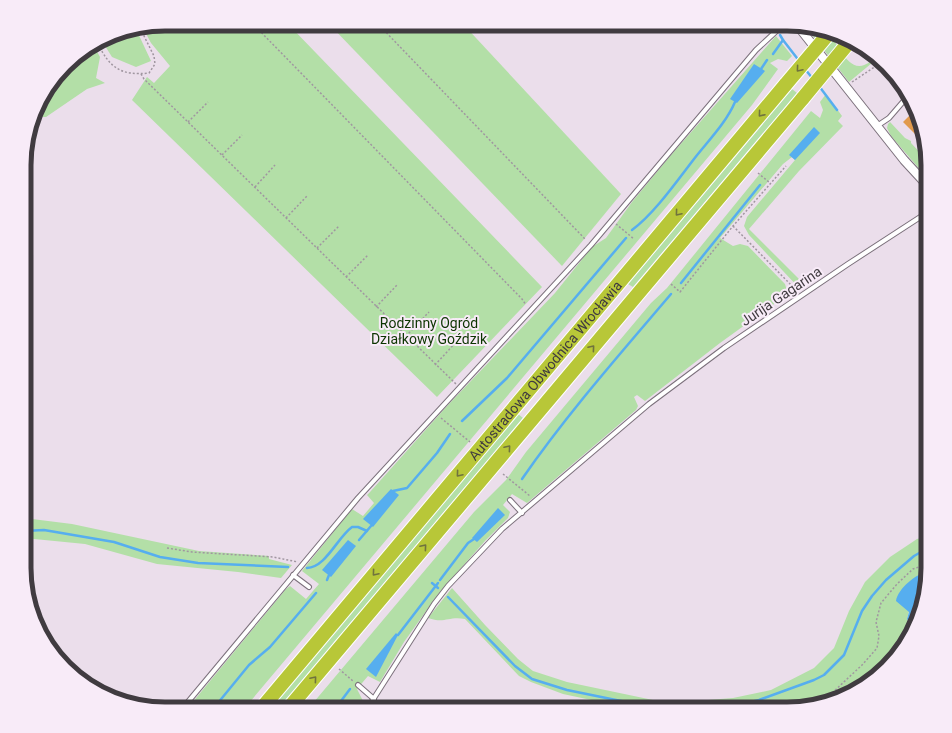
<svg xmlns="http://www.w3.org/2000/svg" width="952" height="733" viewBox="0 0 952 733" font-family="Roboto,sans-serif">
<rect width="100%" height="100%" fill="#ebdeeb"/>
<g fill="#b3dfa7">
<polygon points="165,24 288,24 542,287 437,397 132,100 147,77 154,83 170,66 151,43 143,28"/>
<polygon points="329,24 463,24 621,194 562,266"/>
<path d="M805,26C811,28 819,28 824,31C840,39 847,80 871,61L864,55L867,51L878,58L849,82Z"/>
<polygon points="136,29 151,61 136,67 112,57 102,41 120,32"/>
<polygon points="776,36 792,56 787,61 778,59 770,63 778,69 752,105 244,709 187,709 286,589 290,586 306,599 319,584 302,571 352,509 363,516 374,503 367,495 370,492 447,406 555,293 592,247 606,238 632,202 671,155"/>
<polygon points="94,46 100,57 96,78 105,83 87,89 46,117 35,117 43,95 72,59"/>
<polygon points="792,89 797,93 633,287 628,284"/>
<polygon points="826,94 842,116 838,121 843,126 799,171 749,229 799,279 809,281 801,290 749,235 744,226 747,217 795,160 792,157 783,164 720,238 733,246 740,244 748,246 785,284 788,294 720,343 645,401 637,395 634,397 638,406 636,410 527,503 512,494 503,505 510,512 508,518 485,541 439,593 404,642 380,682 368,676 357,689 365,705 363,709 308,709 474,512 506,480 526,452 651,303 667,288 811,111 820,118 823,110 820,102"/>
<polygon points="890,122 905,138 911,141 911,143 927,160 928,179 891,136 887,128 888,124"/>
<polygon points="518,414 523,418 278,709 270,709"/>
<polygon points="24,518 72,524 199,551 269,556 269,559 292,565 281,578 238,572 157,564 85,544 24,538"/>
<path d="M928,536V570L918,575L907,619L913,629L893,661L849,695L787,709H618L615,705L563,694L531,682L519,676L465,619C448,616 445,624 428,618L452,588L485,625L518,659L533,671L567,682L653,700H708L733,698L771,690L814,668L834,648L849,611L865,582L890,557L917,539Z"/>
</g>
<g fill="#56aeef">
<polygon points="754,64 765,71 737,103 730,99"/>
<polygon points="814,127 820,133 795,160 789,155"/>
<polygon points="391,489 399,495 373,527 363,519"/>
<polygon points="498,508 505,515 477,542 472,538"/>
<polygon points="348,540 356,546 331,577 322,570"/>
<path d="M928,570V577L917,622L913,629L907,619L909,612L896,601C898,588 916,575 928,570Z"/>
<polygon points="396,633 398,635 376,677 366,669"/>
</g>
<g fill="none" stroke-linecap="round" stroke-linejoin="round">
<g stroke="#56aeef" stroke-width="2.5">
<polyline points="783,40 800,62"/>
<polyline points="773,54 783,40 780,35"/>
<polyline points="874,60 877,57"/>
<polyline points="761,69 767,60"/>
<polyline points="805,69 813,79"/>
<polyline points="819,86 837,110"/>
<path d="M632,230C654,214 677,181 694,159C708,141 726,123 735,102"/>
<polyline points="681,283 760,185"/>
<polyline points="462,421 507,378 626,238"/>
<path d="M522,479C567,414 620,354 671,294"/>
<polyline points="393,491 407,488 437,453 450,434"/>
<polyline points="24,531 44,530 114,542 160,557 198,563 288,567"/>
<polyline points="359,540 371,526"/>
<path d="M307,568C326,567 337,538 352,527H358L367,531"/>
<polyline points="327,580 329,575"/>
<polyline points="440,580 468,543 474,539"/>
<polyline points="432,583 438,588"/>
<polyline points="448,597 515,666 532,679 567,690 616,700 654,707 681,709"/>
<polyline points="398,635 438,583"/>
<polyline points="213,709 249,665 270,647 316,593"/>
<polyline points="335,709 350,689"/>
<polyline points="722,709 759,700 814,680 824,675 844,655 862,611 872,596 886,580 914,556 928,548"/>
</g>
</g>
<polygon fill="#e19a4c" points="915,110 916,115 923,142 903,122"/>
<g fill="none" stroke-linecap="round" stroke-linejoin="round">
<g stroke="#7c717c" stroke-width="6">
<g id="service">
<polyline points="877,126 889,118 908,96"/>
<polyline points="510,500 522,513"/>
<polyline points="293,575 309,587"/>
<polyline points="358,685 374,699"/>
<polyline points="182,709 358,498 591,245 756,50 784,24"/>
<polyline points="367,709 434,604 448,586 502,529 649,404 724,348 848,264 928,212"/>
</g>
</g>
<g stroke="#7c717c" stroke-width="10">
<polyline id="minor" points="797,25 904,160 928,186"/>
</g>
<g stroke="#fff" stroke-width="16">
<g id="motorway">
<path id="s1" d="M261,709L786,84"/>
<polyline points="288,709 803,98"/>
</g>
</g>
<g stroke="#a096a0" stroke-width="1.5" stroke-dasharray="2 2" stroke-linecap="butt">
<polyline points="253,24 522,299 526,305"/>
<polyline points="378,24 586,240"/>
<path d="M98,44C110,68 121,76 149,73L155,64L154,56L140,28"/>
<polyline points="141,74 144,79 456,384"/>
<polyline points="852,82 882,62"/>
<polyline points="188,122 208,102"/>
<polyline points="222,155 242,135"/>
<polyline points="758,173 770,183"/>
<polyline points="255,187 275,165"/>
<polyline points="286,218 307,196"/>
<polyline points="616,224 634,239"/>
<polyline points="920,224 928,233"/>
<polyline points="733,226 797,291"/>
<polyline points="317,248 339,226"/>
<polyline points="346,277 368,255"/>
<polyline points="671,284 680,292 733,226 786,166"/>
<polyline points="376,307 398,284"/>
<polyline points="406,336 429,312"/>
<polyline points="435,365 457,341"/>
<polyline points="441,418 470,442"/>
<polyline points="503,474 530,496"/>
<polyline points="167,548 192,552 273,557 298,562"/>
<polyline points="339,669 353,681"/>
<polyline points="795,707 830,695 862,665 877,648 879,636 876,622 881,603 897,584 913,569 928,564"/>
</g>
<use href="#service" stroke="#fff" stroke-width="4"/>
<use href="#minor" stroke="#fff" stroke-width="8"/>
<use href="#motorway" stroke="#b8c738" stroke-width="14"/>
<g stroke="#fff" stroke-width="16" stroke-linecap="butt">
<g id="motorway-bridge">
<polyline points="786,84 830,32"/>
<polyline points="803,98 850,41"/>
</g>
</g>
<use href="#motorway-bridge" stroke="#b8c738" stroke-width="14"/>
</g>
<defs><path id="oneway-chevron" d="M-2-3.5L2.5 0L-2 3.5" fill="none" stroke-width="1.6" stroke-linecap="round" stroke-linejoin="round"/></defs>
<g stroke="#70733d">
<use href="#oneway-chevron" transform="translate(799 69) rotate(130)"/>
<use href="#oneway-chevron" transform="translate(761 114) rotate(130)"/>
<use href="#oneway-chevron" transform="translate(678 213) rotate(130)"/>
<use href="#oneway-chevron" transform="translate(592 348) rotate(-50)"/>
<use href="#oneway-chevron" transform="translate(508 448) rotate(-50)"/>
<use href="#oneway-chevron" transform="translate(459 474) rotate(130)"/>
<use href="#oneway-chevron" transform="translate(424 547) rotate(-50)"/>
<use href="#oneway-chevron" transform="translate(375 573) rotate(130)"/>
<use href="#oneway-chevron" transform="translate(314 679) rotate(-50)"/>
</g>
<g text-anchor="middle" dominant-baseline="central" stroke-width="4" stroke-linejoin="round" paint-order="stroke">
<g font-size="14" fill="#403b40" stroke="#f8ebf8">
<text transform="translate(781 296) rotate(-34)">Jurija Gagarina</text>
<text stroke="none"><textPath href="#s1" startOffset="442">Autostradowa Obwodnica Wrocławia</textPath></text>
</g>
<g font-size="14" fill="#0c3500" stroke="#f8ebf8">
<text x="429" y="323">Rodzinny Ogród<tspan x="429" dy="16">Działkowy Goździk</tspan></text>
</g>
</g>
<path d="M0 0H952V733H0ZM165 31H787A134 134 0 0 1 921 165V568A134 134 0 0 1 787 702H165A134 134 0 0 1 31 568V165A134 134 0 0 1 165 31Z" fill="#f8ebf8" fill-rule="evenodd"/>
<path fill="none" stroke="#403b40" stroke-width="5" d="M165 31H787A134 134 0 0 1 921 165V568A134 134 0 0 1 787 702H165A134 134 0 0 1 31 568V165A134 134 0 0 1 165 31Z"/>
</svg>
